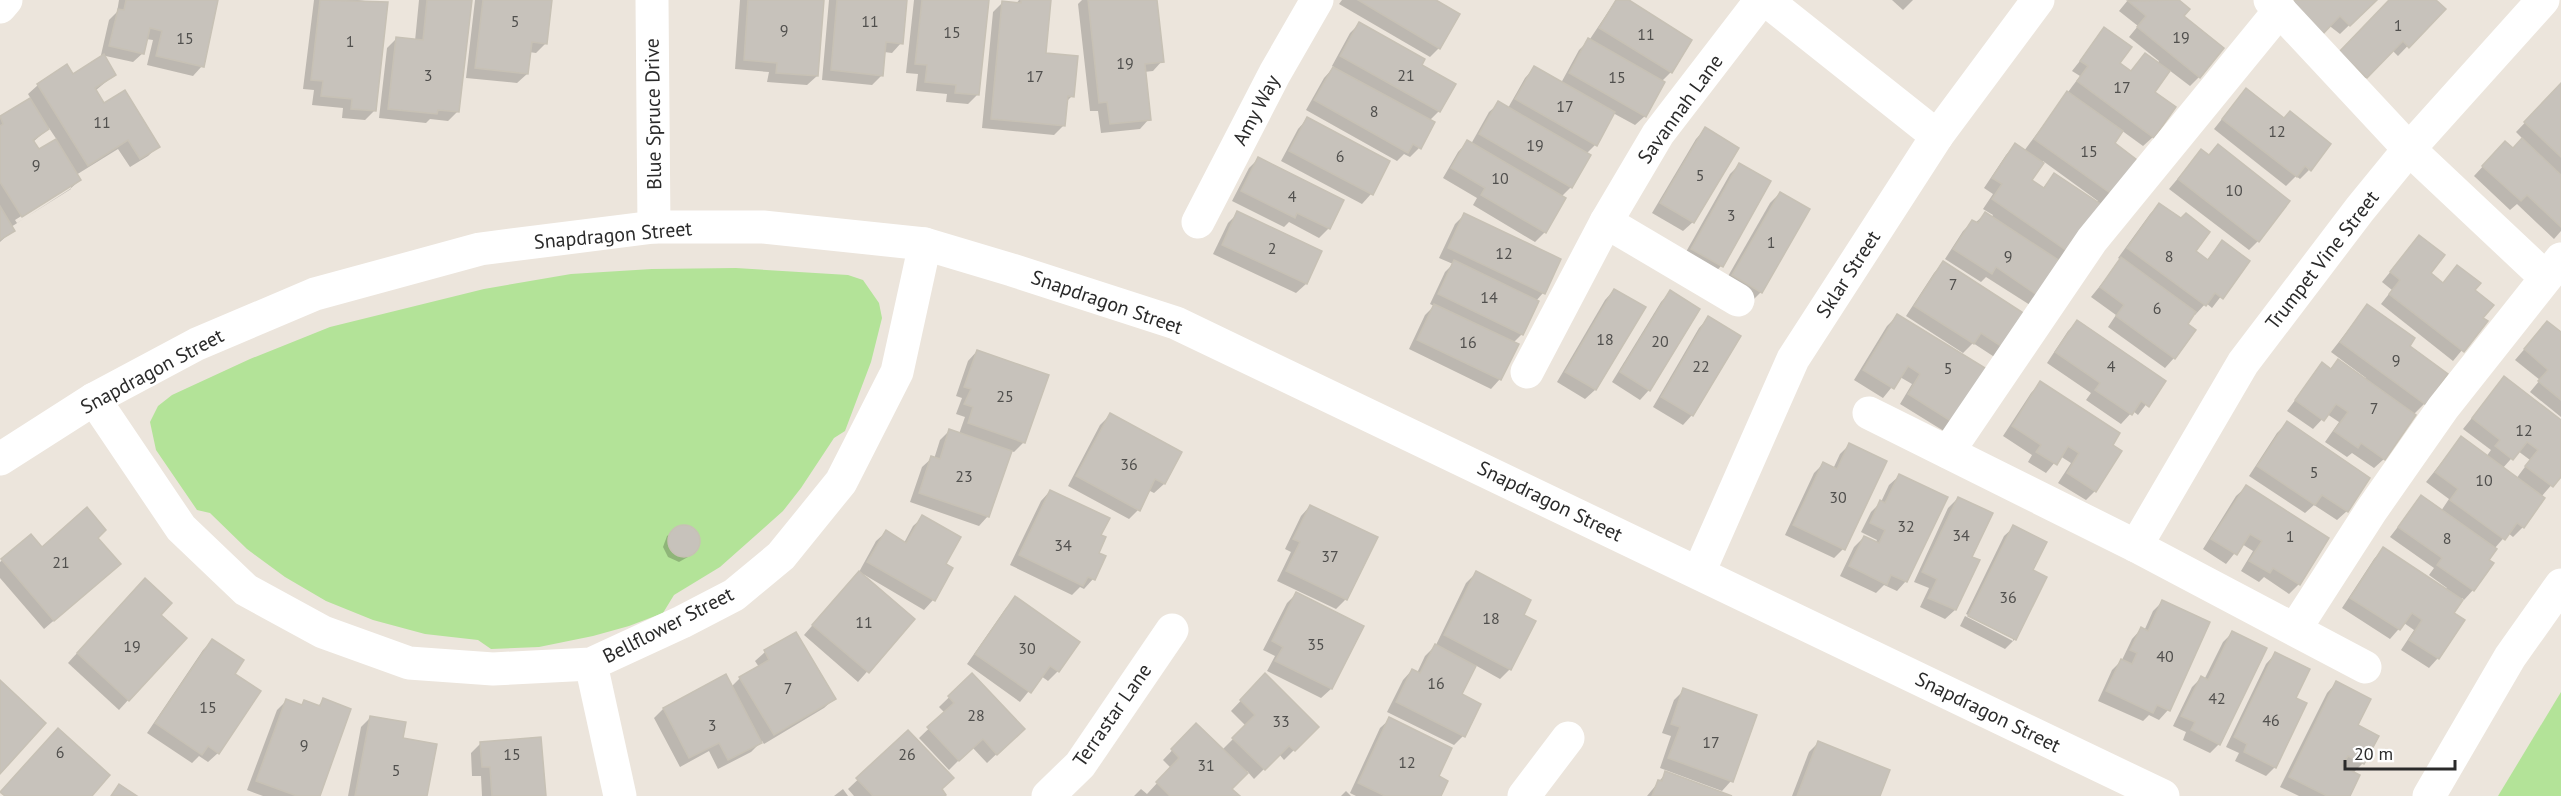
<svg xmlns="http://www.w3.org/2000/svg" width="2561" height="796" viewBox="0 0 2561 796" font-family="'PT Sans',sans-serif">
<rect width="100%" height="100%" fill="#ece5dc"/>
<g fill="#b3e398">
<polygon points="736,268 848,275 863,280 879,303 882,318 871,362 845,431 834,438 801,488 783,511 720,567 674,595 663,613 629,626 593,636 539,647 491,649 478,640 425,634 373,620 326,601 285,577 247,549 210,513 197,510 156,450 150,422 158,406 172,395 250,359 330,327 484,289 571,274 652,269"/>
<polygon points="2561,692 2561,796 2498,796"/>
</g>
<g fill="#0003" fill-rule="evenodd">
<polygon points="119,0 217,0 202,66 193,76 147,65 153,40 146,39 143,53 133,62 101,55 109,20 117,12"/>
<polygon points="314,0 358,0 386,4 374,111 365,120 342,118 343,108 312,105 314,90 303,89"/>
<polygon points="419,0 470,0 458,111 448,121 430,119 426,123 379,118 387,48 396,39 415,41"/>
<polygon points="475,0 551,0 546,43 536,53 529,52 527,74 517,83 466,78"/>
<polygon points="740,0 822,0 817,76 807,85 767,82 769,72 735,69"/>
<polygon points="829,0 905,0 901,43 892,53 884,52 882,75 872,85 822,80"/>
<polygon points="914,0 987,0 977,95 968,104 946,102 947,94 916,91 918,74 906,73"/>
<polygon points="1019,0 1049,0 1044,54 1072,96 1066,102 1064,125 1054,135 982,128 993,12 1003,2 1016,4"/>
<polygon points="1082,0 1156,0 1162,61 1153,71 1144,72 1149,119 1140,129 1101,133 1098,111 1090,111 1078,4"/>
<polygon points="1342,0 1433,0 1439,48 1430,57 1339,4"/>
<polygon points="1616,0 1626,0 1690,40 1671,72 1662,81 1645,116 1635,125 1613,113 1595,145 1586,154 1571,187 1561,197 1545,232 1535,242 1473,205 1477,198 1443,178 1458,152 1467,142 1471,144 1489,112 1499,103 1508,108 1525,78 1534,68 1561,83 1579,50 1590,39"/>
<polygon points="1892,0 1913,0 1903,10"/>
<path d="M2128,0H2177L2188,9L2182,16L2199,77L2190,86L2169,70L2153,92V137L2143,146L2121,130L2112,143L2135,160L2030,305L1986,277L1981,282L1945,259L1963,231L1972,222L1975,223L1985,214L1991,218L1993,215L1983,209L1993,194L1984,188L2006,155L2015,145L2024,151L2080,76L2072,71L2105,29L2118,63L2130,72L2145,55L2157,64L2159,61L2129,37L2138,26L2119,11ZM2043,161L2098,201L2096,203L2054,175L2042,189L2030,180Z"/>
<polygon points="2296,0 2375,0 2340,34"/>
<polygon points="2391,0 2434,0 2443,9 2398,56 2392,50 2357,87 2331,62"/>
<polygon points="1359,24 1420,66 1439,111 1429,121 1419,148 1410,157 1404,154 1397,161 1306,110 1324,78 1334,67 1332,66 1350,33"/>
<path d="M114,75L95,91L104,105L158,146L148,156L130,167L118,149L76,175L80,180L70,189L11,227L13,230L0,242V118L31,99L28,94L38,85L72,76ZM49,128L57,140L38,151L33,142ZM71,185V189L17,223L15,220Z"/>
<polygon points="2561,85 2561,231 2554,239 2517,204 2510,210 2474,176 2496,152 2513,149 2523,139 2516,132"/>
<polygon points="2237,100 2309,170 2300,179 2296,176 2286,186 2214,129"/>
<polygon points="1307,119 1388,162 1371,194 1362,204 1281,161 1298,129"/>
<polygon points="1705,129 1693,222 1683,231 1652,213 1696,139"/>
<polygon points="2218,146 2258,241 2249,250 2169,189 2201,151 2208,156"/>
<polygon points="1258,159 1329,228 1319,238 1289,222 1284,227 1232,201 1249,168"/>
<polygon points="1740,164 1769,182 1721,266 1712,276 1682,259 1730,174"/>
<polygon points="1780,193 1808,210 1761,292 1751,302 1723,285 1770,203"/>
<polygon points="2159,205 2194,252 2206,261 2222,242 2248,261 2212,308 2206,303 2195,315 2193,313 2186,324 2174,358 2165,368 2108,327 2116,315 2091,297 2121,260 2118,258 2150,214"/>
<polygon points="1238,213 1320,252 1306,284 1296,293 1213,254 1228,223"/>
<polygon points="1464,215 1543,293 1536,301 1522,334 1513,343 1500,379 1491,389 1409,349 1425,315 1434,306 1430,304 1445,272 1453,264 1439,258 1455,224"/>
<polygon points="2419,237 2429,274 2442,284 2457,267 2473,291 2481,318 2486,321 2453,361 2381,304 2392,290 2382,282"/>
<polygon points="1943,263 2026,317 1996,358 1973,343 1963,353 1906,316 1934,273"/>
<polygon points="1614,290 1643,308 1595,390 1585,399 1557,382 1605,300"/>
<polygon points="1670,292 1649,390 1640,400 1612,382 1661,302"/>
<polygon points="2367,306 2408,346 2446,374 2424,404 2413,415 2384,459 2374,468 2352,453 2347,457 2325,442 2339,422 2327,414 2313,429 2287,411 2322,364 2330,369 2338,361 2364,380 2366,378 2331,352"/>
<polygon points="1897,316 1988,371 1947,433 1900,404 1912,384 1900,377 1883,398 1854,380 1887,326"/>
<polygon points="1708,318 1692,415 1683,425 1653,407 1699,328"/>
<polygon points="2077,322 2164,381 2138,415 2133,411 2121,424 2086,400 2091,393 2047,363 2068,331"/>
<polygon points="2547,323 2561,334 2561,417 2530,392 2540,380 2515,360"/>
<polygon points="977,351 1024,442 1014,452 1011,451 988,516 979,526 910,502 922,467 932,458 934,459 940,440 950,430 959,434 965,417 956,414 962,398 956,396 968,361"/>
<path d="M2504,378L2561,421V474L2541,497L2543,499L2523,527L2513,537L2508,533L2494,549L2473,590L2464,600L2462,598L2452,613L2438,658L2429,668L2401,650L2414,630L2404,623L2390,639L2342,608L2374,559L2383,549L2445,590L2447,588L2429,575L2434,568L2390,537L2421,497L2441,511L2449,499L2426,482L2461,438L2486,457L2491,450L2463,429ZM2518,451L2530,460L2516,479L2502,469Z"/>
<polygon points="2040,383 2111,445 2095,491 2086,500 2058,483 2071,463 2060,456 2046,473 2028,462 2032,455 2003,436 2031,393"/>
<polygon points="1110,415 1180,453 1164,484 1154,493 1148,490 1138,510 1129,519 1068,486 1100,425"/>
<polygon points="2287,423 2347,511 2337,520 2314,505 2305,513 2249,476 2277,433"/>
<polygon points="1849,445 1843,549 1834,558 1785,535 1814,473 1823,464 1833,469 1840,454"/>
<polygon points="1899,476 1906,581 1897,591 1884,585 1876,593 1840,576 1854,547 1864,537 1875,543 1877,540 1861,532 1871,512 1881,502 1889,485"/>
<polygon points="2246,487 2299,584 2289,594 2264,577 2259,582 2241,571 2253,551 2242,544 2226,564 2203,549 2236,496"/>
<polygon points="1050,491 1099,535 1093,579 1084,589 1080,587 1072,595 1010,565 1041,501"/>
<polygon points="1958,498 1970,557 1978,561 1955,610 1945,619 1920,607 1929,588 1914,582 1948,508"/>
<polygon points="1310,506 1376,538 1345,600 1336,609 1277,581 1291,552 1285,549 1301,516"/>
<polygon points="923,517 944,565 951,569 933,600 924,610 863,574 913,619 858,682 804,635 859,572 876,541 886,532 904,543 913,526"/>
<polygon points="683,525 695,530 700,540 695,553 679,562 668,557 663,547 667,536"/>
<polygon points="2014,527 2031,571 2045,578 2015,639 2005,649 1960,626 1965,616 2013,641 2013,637 1966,614 2004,536"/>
<polygon points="31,536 42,549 96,538 109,573 44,629 0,578 0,562"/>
<polygon points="1476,573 1522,615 1510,669 1500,679 1475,665 1460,694 1463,736 1454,745 1387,712 1403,680 1412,670 1417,673 1425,656 1436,645 1466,583"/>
<polygon points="135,589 185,638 119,710 68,663"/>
<polygon points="1296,594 1362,627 1331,689 1321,698 1267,671 1275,656 1263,650 1287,603"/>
<polygon points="1016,598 1078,642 1058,671 1048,681 1041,676 1020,702 967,664 1006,608"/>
<polygon points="2162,602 2168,710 2159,720 2149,715 2143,721 2098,701 2112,670 2122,660 2132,639 2141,629 2144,631 2153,611"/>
<polygon points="2232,633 2219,744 2210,753 2183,740 2186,732 2173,726 2192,687 2201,678 2204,680 2223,642"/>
<polygon points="213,640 233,674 218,753 208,762 199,756 192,763 147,733 203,650"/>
<polygon points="765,652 834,699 824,708 764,744 762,741 751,752 718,769 709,751 680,767 654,718 663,709 731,687 740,678 759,667 755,661"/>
<polygon points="2275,654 2294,698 2275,767 2266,776 2235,761 2239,753 2226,747 2266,664"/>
<polygon points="972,675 1023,729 987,763 972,747 949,770 919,738 945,713 939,707"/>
<polygon points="1265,675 1317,727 1284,760 1279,754 1254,779 1247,771 1230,789 1238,796 1134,796 1141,789 1147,794 1171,768 1163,760 1196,725 1222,750 1246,726 1231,711"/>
<polygon points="2336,683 2356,726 2363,763 2353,773 2348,796 2299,796 2280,787 2327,693"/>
<polygon points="1684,690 1731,781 1722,791 1660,768 1671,736 1662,733 1674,700"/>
<polygon points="324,700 318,796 263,796 247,790 277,710 286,701 301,706 317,707"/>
<polygon points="370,718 402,740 425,796 348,796 361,727"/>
<polygon points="1390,719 1440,796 1356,796 1350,793 1380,728"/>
<polygon points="908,732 943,796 854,796 848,789"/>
<polygon points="1819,742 1878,796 1792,796 1809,752"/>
<polygon points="481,743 544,796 482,796 481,776 472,776 471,753"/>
<polygon points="1666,773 1728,796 1647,796"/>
<polygon points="843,789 848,796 834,796"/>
<polygon points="1346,791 1351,796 1341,796"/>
</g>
<g fill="#c7c2bb" stroke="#c7c1b5" stroke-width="1.5">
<polygon points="126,0 218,0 204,67 156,56 162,31 150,28 144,54 109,46 118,9 124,10"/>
<polygon points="320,0 388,2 376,111 351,109 352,99 321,96 323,81 311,80"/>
<polygon points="427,0 472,0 459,112 438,110 437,114 388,109 396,37 423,40"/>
<polygon points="483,0 552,0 547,44 532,42 528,74 475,68"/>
<polygon points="748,0 824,0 818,76 776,73 777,63 744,60"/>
<polygon points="837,0 907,0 903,44 886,42 883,76 831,70"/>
<polygon points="922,0 989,0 979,95 955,93 956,85 925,82 927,65 915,64"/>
<polygon points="1021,0 1051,0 1046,53 1078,56 1074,97 1068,96 1065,126 991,119 1002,1 1021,3"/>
<polygon points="1088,0 1157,0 1164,62 1145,64 1151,120 1110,124 1107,102 1099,103"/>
<polygon points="1358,0 1436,0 1460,14 1440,49"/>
<polygon points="1616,0 1629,0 1692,40 1672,73 1599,28"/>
<polygon points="2179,0 2190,9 2184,16 2224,48 2200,78 2137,27 2146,16 2128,1"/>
<polygon points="2294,0 2377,0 2350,26 2340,16 2322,35 2290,4"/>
<polygon points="2389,0 2436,0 2446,9 2409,48 2403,41 2367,78 2339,52"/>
<polygon points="1359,22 1425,59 1422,65 1456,84 1440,112 1340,56"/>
<polygon points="2104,27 2132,47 2120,63 2131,71 2145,53 2170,71 2155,92 2176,107 2154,138 2077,81 2088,66 2080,61"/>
<polygon points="1588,38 1665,82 1646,117 1569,73"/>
<polygon points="104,54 116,75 95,88 104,103 125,90 160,147 140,159 128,140 88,166 37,84 67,64 73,74"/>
<polygon points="1534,66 1615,112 1597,146 1515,99"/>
<polygon points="1333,67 1435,122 1421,149 1413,144 1408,153 1314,100"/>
<polygon points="2561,83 2561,157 2524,122"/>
<polygon points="2246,88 2284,118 2290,111 2331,144 2311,171 2305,166 2297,177 2222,119"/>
<polygon points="2067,91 2123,131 2115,143 2137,160 2113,195 2034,139"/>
<polygon points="30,98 49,129 33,140 39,149 56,139 81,180 22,217 0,182 0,126 3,124 0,116"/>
<polygon points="1498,101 1591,155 1572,188 1479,134"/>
<polygon points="1307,117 1390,161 1373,195 1289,151"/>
<polygon points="1705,127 1739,148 1694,223 1660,203"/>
<polygon points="2522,138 2561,175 2561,227 2527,195 2521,201 2482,166 2505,141 2513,148"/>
<polygon points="1467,140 1566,198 1546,233 1481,195 1485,188 1451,168"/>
<polygon points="2015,143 2044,163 2032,180 2044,188 2054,173 2102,205 2070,253 1992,199 2002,184 1992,178"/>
<polygon points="2218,144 2290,201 2259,242 2178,179 2201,149 2209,155"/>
<polygon points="1258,157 1344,200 1330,229 1297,213 1295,218 1241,191"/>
<polygon points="1739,163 1771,181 1723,267 1691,249"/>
<polygon points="1780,192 1810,209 1762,293 1732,275"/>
<polygon points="2159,203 2181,218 2186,213 2210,232 2196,251 2208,260 2222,240 2250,261 2223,299 2215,293 2206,306 2127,248"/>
<polygon points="0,206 15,231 0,240"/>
<polygon points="1237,211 1322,251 1307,284 1222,245"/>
<polygon points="1985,212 2063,263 2040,297 1996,267 1992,274 1953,249 1972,220 1978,223"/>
<polygon points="1464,213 1561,259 1545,294 1448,248"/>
<polygon points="2419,235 2445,255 2431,273 2443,283 2457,265 2481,283 2475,290 2494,305 2483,318 2488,321 2464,352 2389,294 2400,280 2390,272"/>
<polygon points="2121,257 2196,312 2188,324 2196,330 2175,359 2116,316 2124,305 2100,287"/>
<polygon points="1454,260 1539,301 1523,335 1438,294"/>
<polygon points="1943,261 2028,316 2007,350 1981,333 1974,344 1914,306"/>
<polygon points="1614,289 1646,307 1596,390 1565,372"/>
<polygon points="1670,290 1700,309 1650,391 1620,372"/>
<polygon points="1434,304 1519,344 1501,380 1417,340"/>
<polygon points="2367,304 2415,338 2410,346 2448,374 2426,405 2340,342"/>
<polygon points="1897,314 1990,371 1957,425 1908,394 1920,374 1908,366 1894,389 1863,370"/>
<polygon points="1708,316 1741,336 1693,416 1661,397"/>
<polygon points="2077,320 2166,381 2149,407 2141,401 2132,415 2095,390 2100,383 2055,352"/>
<polygon points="2547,321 2561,332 2561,400 2538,381 2548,370 2524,349"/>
<polygon points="977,350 1049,375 1025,443 968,423 973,407 964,404 971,389 964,387"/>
<polygon points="2338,359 2416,415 2385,460 2361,443 2358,448 2334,431 2348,412 2336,404 2324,421 2295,400 2322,362 2331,369"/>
<polygon points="2504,376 2561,420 2561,477 2553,487 2525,466 2538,450 2527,442 2513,460 2495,446 2500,440 2472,418"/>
<polygon points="2040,381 2120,433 2113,445 2122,451 2096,492 2067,473 2079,453 2068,446 2057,465 2036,452 2041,445 2012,426"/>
<polygon points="1110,413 1182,452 1165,484 1155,479 1140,511 1076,476"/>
<polygon points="2287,421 2370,478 2348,512 2322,495 2315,505 2257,466"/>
<polygon points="949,429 1012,451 989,517 919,493 931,456 940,459"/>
<polygon points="2461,436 2545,498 2524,528 2517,523 2505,540 2450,500 2458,489 2435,472"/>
<polygon points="1849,443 1887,461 1845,550 1793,525 1823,462 1837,469"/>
<polygon points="1899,474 1948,497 1907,582 1891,575 1887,585 1849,566 1864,536 1879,543 1885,530 1870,523 1880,500 1885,503"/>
<polygon points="2246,485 2329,538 2300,585 2273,568 2270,573 2249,561 2262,541 2250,534 2237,555 2211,539"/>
<polygon points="1050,490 1110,518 1101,535 1106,537 1099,553 1106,556 1095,580 1088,577 1083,586 1019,555"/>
<polygon points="2421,495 2497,549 2489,560 2494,563 2474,591 2437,565 2442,558 2398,527"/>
<polygon points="1958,497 1993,513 1972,557 1980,560 1956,610 1928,598 1937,579 1922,572"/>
<polygon points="1310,505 1378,537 1347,600 1286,571 1300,542 1293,539"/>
<polygon points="87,507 106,530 98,538 121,564 54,621 1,559 31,534 42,547"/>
<polygon points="922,515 961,537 946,564 953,568 935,601 867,562 886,530 906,543"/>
<circle cx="684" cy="541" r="16"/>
<polygon points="2013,525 2047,542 2033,570 2047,577 2016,640 1968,616"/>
<polygon points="2383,547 2463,600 2454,613 2465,620 2439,659 2409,640 2422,620 2412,613 2400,630 2350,598"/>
<polygon points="859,571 915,619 869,673 812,625"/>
<polygon points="1476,571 1531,600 1524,615 1536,621 1511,670 1444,635"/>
<polygon points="145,578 172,603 161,615 187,638 129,701 77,653"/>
<polygon points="1296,592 1364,626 1332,689 1275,661 1283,647 1272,641"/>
<polygon points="1015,596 1080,642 1059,672 1050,666 1031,693 975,654"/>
<polygon points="2162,600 2210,622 2170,711 2157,705 2153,713 2106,691 2121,659 2132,664 2137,653 2130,650 2141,627 2148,631"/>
<polygon points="2232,631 2267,648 2220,745 2191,730 2195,722 2181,716 2201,676 2208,680"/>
<polygon points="796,632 836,699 774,735 739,677 769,660 764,650"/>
<polygon points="212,639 244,660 235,674 261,691 219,754 208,746 202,755 155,723"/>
<polygon points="1435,644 1476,666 1462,694 1481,704 1465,737 1396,702 1412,669 1420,673"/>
<polygon points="2275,652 2310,669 2296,698 2307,703 2276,768 2244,752 2247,744 2234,737"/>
<polygon points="972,673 1025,729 997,755 983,739 959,761 927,727 954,703 948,696"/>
<polygon points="1265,673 1319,727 1295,751 1289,746 1265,770 1232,738 1255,715 1240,700"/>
<polygon points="726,674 762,743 728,760 719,743 689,758 663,708"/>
<polygon points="0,680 46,723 0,774"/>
<polygon points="2336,681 2371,699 2358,725 2379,736 2364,764 2348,756 2342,766 2360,775 2350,796 2327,796 2289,777"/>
<polygon points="1683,688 1757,715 1733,782 1668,758 1680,727 1671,724"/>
<polygon points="323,698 351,709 320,796 297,796 256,781 286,699 302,705 304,700 320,706"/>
<polygon points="370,716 406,722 403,738 437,744 427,796 355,796"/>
<polygon points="1389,717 1452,748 1439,776 1448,781 1441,796 1385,796 1358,783"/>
<polygon points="1196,723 1248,773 1232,789 1240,796 1170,796 1156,782 1179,758 1171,749"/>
<polygon points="58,728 110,775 92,796 5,796 0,792"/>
<polygon points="908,730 954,778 942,789 946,795 945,796 873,796 856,778"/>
<polygon points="541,737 546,796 492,796 490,767 482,767 480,742"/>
<polygon points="1818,741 1890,770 1880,796 1797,796"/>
<polygon points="1665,771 1732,796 1652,796 1658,780 1662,781"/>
<polygon points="119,784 137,796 111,796"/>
</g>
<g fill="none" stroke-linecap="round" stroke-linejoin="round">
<g stroke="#fff" stroke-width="33">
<polyline points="652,0 654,227"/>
<polyline points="1766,0 1937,136"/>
<polyline points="2270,0 2409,149 2545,277"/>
<polyline points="0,7 6,0"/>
<polyline points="1198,222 1275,73 1317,0"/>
<polyline points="1606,222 1738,300"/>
<polyline points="1527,372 1606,222 1658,134 1761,0"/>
<polyline points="94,399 181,528 246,590 323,632 409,663 493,669 591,664 682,622 734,595 781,556 841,482 897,372 925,244"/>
<polyline points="1869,413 2136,546 2365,667"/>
<polyline points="1948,452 2092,240 2280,10"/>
<polyline points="2136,546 2243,363 2360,209 2409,149 2543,0"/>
<polyline points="1699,572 1793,359 1937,136 2038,0"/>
<polyline points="2295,629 2371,511 2443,408 2561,259"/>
<polyline points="591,664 620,796"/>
<polyline points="1048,796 1080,765 1172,630"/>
<polyline points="1524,796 1568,738"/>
</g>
<g stroke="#fff" stroke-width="33">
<polyline points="0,459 94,399 197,344 315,294 480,249 654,227 763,227 925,244 1012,270 1176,323 2163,796"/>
<polyline points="2429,796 2510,657 2561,585"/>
</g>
</g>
<g text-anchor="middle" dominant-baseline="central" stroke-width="5" stroke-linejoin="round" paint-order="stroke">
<g font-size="16" fill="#51504e">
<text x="515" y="21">5</text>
<text x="870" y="21">11</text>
<text x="2398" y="25">1</text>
<text x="784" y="30">9</text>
<text x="952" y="32">15</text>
<text x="1646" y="34">11</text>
<text x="2181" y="37">19</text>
<text x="185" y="38">15</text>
<text x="350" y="41">1</text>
<text x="1125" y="63">19</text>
<text x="428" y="75">3</text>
<text x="1406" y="75">21</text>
<text x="1035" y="76">17</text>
<text x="1617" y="77">15</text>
<text x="2122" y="87">17</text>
<text x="1565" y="106">17</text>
<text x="1374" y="111">8</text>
<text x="102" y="122">11</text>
<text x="2277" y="131">12</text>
<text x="1535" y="145">19</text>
<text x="2089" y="151">15</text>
<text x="1340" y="156">6</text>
<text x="36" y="165">9</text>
<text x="1700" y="175">5</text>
<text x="1500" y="178">10</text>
<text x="2234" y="190">10</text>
<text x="1292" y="196">4</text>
<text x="1731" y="215">3</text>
<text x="1771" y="242">1</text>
<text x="1272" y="248">2</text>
<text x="1504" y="253">12</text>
<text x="2008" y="256">9</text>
<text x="2169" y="256">8</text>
<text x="1953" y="284">7</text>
<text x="1489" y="297">14</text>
<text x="2157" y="308">6</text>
<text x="1605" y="339">18</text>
<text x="1660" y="341">20</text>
<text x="1468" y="342">16</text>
<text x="2396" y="360">9</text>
<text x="1701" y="366">22</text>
<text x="2111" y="366">4</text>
<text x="1948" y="368">5</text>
<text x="1005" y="396">25</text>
<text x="2374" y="408">7</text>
<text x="2524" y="430">12</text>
<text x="1129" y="464">36</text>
<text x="2314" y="472">5</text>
<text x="964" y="476">23</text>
<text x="2484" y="480">10</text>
<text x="1838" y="497">30</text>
<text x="1906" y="526">32</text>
<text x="1961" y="535">34</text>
<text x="2290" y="536">1</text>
<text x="2447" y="538">8</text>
<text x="1063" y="545">34</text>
<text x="1330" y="556">37</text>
<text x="61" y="562">21</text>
<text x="2008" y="597">36</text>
<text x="1491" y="618">18</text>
<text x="864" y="622">11</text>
<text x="1316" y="644">35</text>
<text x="132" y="646">19</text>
<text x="1027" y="648">30</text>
<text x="2165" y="656">40</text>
<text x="1436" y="683">16</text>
<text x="788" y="688">7</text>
<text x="2217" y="698">42</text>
<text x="208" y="707">15</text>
<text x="976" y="715">28</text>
<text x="2271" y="720">46</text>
<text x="1281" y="721">33</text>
<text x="712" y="725">3</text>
<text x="1711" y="742">17</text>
<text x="304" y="745">9</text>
<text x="60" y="752">6</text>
<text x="512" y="754">15</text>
<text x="907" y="754">26</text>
<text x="1407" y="762">12</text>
<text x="1206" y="765">31</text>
<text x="396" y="770">5</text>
</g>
<g font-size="20" fill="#2a2a2a" stroke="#fff">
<text transform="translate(1680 109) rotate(-54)">Savannah Lane</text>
<text transform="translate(1256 110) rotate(-62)">Amy Way</text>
<text transform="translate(653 114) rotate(-91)">Blue Spruce Drive</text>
<text transform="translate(613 235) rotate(-5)">Snapdragon Street</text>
<text transform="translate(2322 260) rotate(-52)">Trumpet Vine Street</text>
<text transform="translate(1848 274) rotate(-57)">Sklar Street</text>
<text transform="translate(1107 302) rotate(19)">Snapdragon Street</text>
<text transform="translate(152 371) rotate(-28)">Snapdragon Street</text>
<text transform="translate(1550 501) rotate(26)">Snapdragon Street</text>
<text transform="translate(668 625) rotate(-27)">Bellflower Street</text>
<text transform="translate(1988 712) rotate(26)">Snapdragon Street</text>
<text transform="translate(1112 715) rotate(-55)">Terrastar Lane</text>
</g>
</g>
<path d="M2345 760v9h110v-9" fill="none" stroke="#2a2a2a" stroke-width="3"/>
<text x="2354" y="760" font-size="18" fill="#2a2a2a" stroke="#ffffff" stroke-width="4.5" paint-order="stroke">20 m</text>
</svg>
